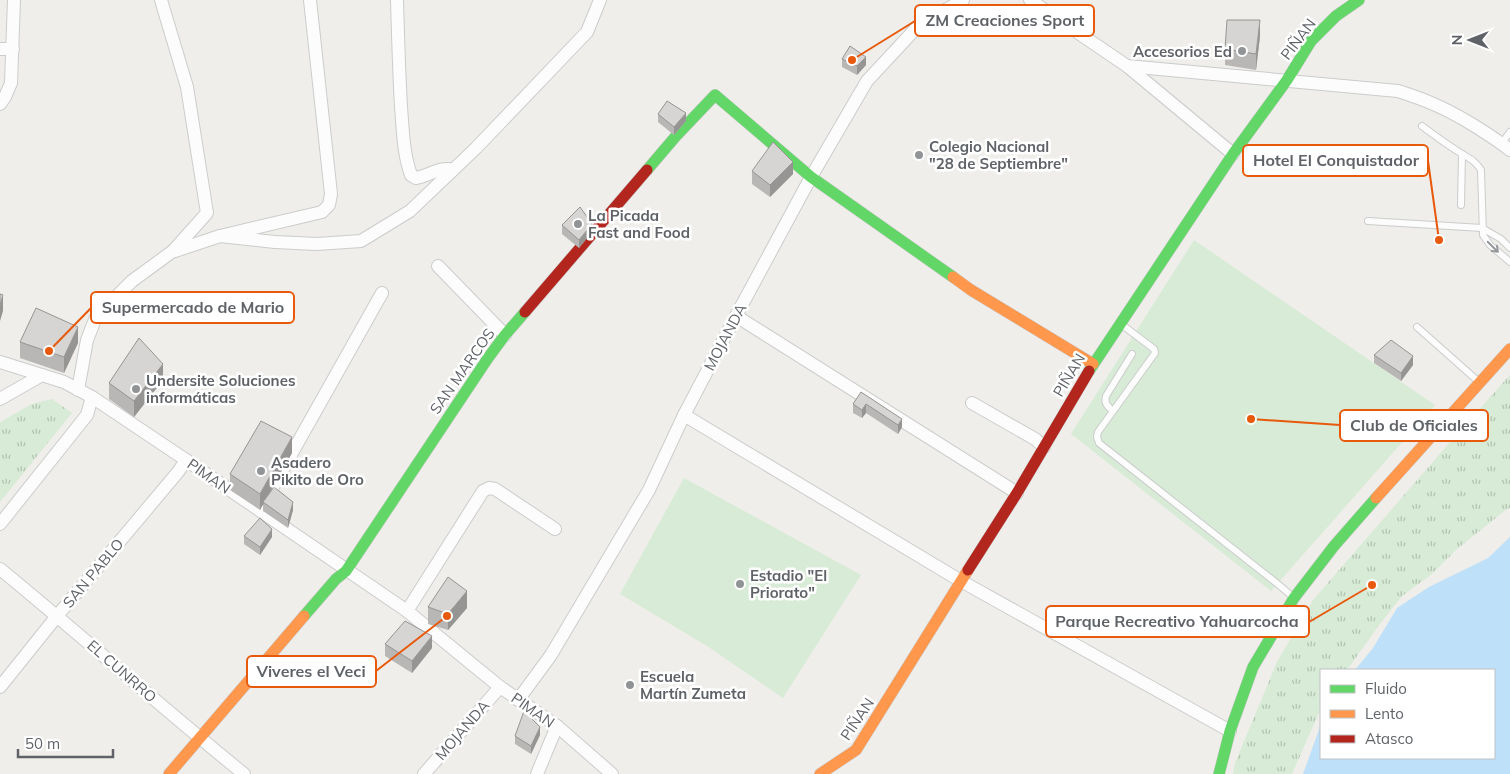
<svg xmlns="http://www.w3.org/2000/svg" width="1510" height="774" viewBox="0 0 1510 774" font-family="Mulish,sans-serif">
<defs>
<pattern id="park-tufts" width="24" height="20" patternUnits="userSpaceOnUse" patternTransform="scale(1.25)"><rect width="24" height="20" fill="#d8ebd6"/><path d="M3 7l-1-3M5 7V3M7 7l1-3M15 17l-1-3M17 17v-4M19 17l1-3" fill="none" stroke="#b2c2b1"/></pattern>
</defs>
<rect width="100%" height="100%" fill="#efeeea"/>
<g fill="#d8ebd6">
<polygon points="1194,240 1435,405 1271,591 1071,434"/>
<polygon points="684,478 861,575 783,698 707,646 620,594"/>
</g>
<g fill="url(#park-tufts)">
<polygon points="1510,375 1510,508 1507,509 1457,549 1432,574 1402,596 1380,624 1347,670 1321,670 1321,708 1292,774 1233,774 1235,763 1277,662 1313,600 1464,426"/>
<polygon points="52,399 72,413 0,502 0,422 32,404"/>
</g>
<polygon fill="#bfe0f9" points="1510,537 1510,774 1303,774 1321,724 1321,758 1494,758 1494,670 1355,670 1373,648 1397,608 1429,587 1488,558"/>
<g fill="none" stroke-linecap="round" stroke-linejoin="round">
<g stroke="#cbcccc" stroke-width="8">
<g id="lane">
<path d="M1422,126C1434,135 1446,144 1459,152C1468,158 1475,160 1481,170L1483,235L1490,245L1510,262"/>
<polyline points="1502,143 1510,132"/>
<polyline points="1461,205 1462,154"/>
<polyline points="1368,221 1482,228 1501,239 1510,248"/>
<polyline points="1121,324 1154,349 1155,353 1098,432 1097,437 1099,443 1279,585 1293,597"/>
<polyline points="1417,327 1479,382"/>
<path d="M1113,411C1107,406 1104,403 1106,396L1132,354"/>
</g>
</g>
<g stroke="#cbcccc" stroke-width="14">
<g id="street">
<path d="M397,0C398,36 399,71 401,107C403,130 403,153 411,175L416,178C429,176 440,166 453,170"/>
<path d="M1030,0L1127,66L1398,91C1430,101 1451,111 1478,128C1489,135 1500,142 1510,150"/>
<polyline points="0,49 13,49"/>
<polyline points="1127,66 1233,154"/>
<polyline points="0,104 5,97 11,83 14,0"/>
<polyline points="220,236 275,242 317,244 361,241 410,211 476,148 587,32 600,0"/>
<polyline points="175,251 220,236 322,212 329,205 331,194 310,0"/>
<polyline points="438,266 505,335"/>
<polyline points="736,316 1017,493"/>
<polyline points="0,362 64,382 92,397 186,460 407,611 500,687 557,726 612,774"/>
<polyline points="78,390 87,340 96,317 132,281 173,251 207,213 187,87 161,0"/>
<polyline points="0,399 42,375"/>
<polyline points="972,403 1035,439 1044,447"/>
<polyline points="684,415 961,581 1230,731"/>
<polyline points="261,508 382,293"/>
<polyline points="0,524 87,415 92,397"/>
<path d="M0,569C82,636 161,707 244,774"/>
<polyline points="407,611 483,491 489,488 495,489 555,529"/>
<polyline points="0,687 57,616 178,472 186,460"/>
<polyline points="518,700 551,655 649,490 684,415 736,316 811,177 867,81 919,25 963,0"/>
<polyline points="424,774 500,687"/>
<polyline points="537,774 557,726"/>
</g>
</g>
<g stroke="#cacacb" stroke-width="12">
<g id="fast">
<polyline points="647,170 676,136 715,95 811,177 953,277"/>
<polyline points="1089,371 1233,154 1287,80 1311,41 1336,16 1359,0"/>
<polyline points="304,616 336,579 346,571 488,358 505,335 525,312"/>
<polyline points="1219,774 1230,731 1253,667 1294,598 1334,546 1376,498"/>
</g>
</g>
<g stroke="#cacacb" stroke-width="12">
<g id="slow">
<polyline points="953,277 971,290 1093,364"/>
<polyline points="1376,498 1510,349"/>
<polyline points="169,774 304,616"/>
<polyline points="820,774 856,750 968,570"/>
</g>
</g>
<g stroke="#cacacb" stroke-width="12">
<g id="jam">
<polyline points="525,312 647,170"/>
<polyline points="968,570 1017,493 1089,371"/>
</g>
</g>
<use href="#lane" stroke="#fdfcfc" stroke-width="6"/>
<use href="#street" stroke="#fdfcfc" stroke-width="12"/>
<use href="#fast" stroke="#63d668" stroke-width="11"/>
<use href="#slow" stroke="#ff974d" stroke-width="11"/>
<use href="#jam" stroke="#b3261e" stroke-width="11"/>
</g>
<g fill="#b8b7b5">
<polygon points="1260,36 1256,70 1225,65 1225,49"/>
<polygon points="842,59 866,65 857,75 842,67"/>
<polygon points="658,114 686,121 674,135 658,122"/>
<polygon points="752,171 793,174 770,197 752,184"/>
<polygon points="562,225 592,232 579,248 562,234"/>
<polygon points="20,342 78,343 64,373 20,358"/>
<polygon points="1374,355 1413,365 1401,381 1374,363"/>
<polygon points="163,380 134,417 109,399 109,383"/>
<polygon points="861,392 902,427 898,434 866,413 862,418 853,413 853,404"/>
<polygon points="292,453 265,500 293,510 288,528 263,511 263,503 260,510 230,490 230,474"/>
<polygon points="244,536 272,537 260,555 244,544"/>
<polygon points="428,607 467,608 448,630 428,624"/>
<polygon points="385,644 432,648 412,673 385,656"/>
<polygon points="540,735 531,754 515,744 515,736"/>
</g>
<g fill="#969594">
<polygon points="1260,20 1260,36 1256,70 1256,54"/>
<polygon points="866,57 866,65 857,75 857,66"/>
<polygon points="686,113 686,121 674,135 674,127"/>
<polygon points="793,162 793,174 770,197 770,185"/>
<polygon points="592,224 592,232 579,248 579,240"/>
<polygon points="3,295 3,311 0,321 0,305"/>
<polygon points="78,327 78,343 64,373 64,357"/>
<polygon points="1413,356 1413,365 1401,381 1401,373"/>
<polygon points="163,364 163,380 134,417 134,401"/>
<polygon points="866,404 866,413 862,418 862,410"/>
<polygon points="902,419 902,427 898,434 898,425"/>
<polygon points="292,437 292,453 260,510 260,494"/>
<polygon points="293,502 293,510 288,528 288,520"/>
<polygon points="272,529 272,537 260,555 260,547"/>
<polygon points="467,591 467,608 448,630 448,614"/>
<polygon points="432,636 432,648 412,673 412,661"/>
<polygon points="540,727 540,735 531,754 531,746"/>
</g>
<g fill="#d6d5d3" stroke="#969594">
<polygon points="1227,20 1260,20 1256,54 1225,49"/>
<polygon points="850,46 866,57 857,66 842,59"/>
<polygon points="667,101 686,113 674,127 658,114"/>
<polygon points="773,142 793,162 770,185 752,171"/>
<polygon points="580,207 592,224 579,240 562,225"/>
<polygon points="0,294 3,295 0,305"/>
<polygon points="36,308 78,327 64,357 20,342"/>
<polygon points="139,338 163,364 134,401 109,383"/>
<polygon points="1391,340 1413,356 1401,373 1374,355"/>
<polygon points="861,392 902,419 898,425 866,404 862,410 853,404"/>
<polygon points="261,421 292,437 260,494 230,474"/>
<polygon points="274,487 293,502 288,520 263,502"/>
<polygon points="260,518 272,529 260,547 244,536"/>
<polygon points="448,577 467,591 448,614 428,607"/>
<polygon points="405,621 432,636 412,661 385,644"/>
<polygon points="524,711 540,727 531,746 515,736"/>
</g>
<defs><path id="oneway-shaft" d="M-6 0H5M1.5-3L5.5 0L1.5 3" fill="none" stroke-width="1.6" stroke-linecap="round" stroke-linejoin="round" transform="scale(1.25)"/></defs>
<use stroke="#96999c" href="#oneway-shaft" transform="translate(1493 247) rotate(45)"/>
<g fill="#919496" stroke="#fff" stroke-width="2">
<circle cx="1242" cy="51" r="5"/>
<circle cx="919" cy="155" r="5"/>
<circle cx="578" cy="224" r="5"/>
<circle cx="136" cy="389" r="5"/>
<circle cx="261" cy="471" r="5"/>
<circle cx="740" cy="584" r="5"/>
<circle cx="630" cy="685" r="5"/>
</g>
<g text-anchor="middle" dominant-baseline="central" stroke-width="5" stroke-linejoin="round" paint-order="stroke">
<g font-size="15" fill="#5f6368" stroke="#fff">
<text transform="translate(1298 39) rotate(-53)">PIÑAN</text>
<text transform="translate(725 337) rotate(-62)">MOJANDA</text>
<text transform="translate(462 371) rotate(-55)">SAN MARCOS</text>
<text transform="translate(1069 375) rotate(-59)">PIÑAN</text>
<text transform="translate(209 476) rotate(35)">PIMAN</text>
<text transform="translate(93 573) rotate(-50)">SAN PABLO</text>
<text transform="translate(122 671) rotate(41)">EL CUNRRO</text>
<text transform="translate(533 710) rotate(35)">PIMAN</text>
<text transform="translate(857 719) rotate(-56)">PIÑAN</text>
<text transform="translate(462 730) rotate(-49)">MOJANDA</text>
</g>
<g font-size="15" font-weight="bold" fill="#5f6368" stroke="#fff" text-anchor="start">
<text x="1232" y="51" text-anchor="end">Accesorios Ed</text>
<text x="929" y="146">Colegio Nacional<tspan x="929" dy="17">"28 de Septiembre"</tspan></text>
<text x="588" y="215">La Picada<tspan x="588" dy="17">Fast and Food</tspan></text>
<text x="146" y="380">Undersite Soluciones<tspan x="146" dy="17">informáticas</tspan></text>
<text x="271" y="462">Asadero<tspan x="271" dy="17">Pikito de Oro</tspan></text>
<text x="750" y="575">Estadio "El<tspan x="750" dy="17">Priorato"</tspan></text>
<text x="640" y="676">Escuela<tspan x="640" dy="17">Martín Zumeta</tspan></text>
</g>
</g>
<path fill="none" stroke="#e8590c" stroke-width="2" d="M852 60L915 21M1439 240L1428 161M49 351L91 308M1251 419L1340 425M1372 585L1309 622M447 616L376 671"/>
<g fill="#e8590c" stroke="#fff" stroke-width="2">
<circle cx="852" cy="60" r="5"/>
<circle cx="1439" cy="240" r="5"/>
<circle cx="49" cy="351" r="5"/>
<circle cx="1251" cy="419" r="5"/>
<circle cx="1372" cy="585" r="5"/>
<circle cx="447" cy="616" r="5"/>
</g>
<g fill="#fff" stroke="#e8590c" stroke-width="2">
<rect x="915" y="5" width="179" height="31" rx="5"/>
<rect x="1243" y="145" width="185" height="31" rx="5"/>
<rect x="91" y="292" width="203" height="31" rx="5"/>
<rect x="1340" y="410" width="148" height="31" rx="5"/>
<rect x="1046" y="606" width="263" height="31" rx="5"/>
<rect x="247" y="656" width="129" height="31" rx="5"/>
</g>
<g font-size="16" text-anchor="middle" font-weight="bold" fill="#5f6368">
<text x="1005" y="26">ZM Creaciones Sport</text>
<text x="1336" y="166">Hotel El Conquistador</text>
<text x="193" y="313">Supermercado de Mario</text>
<text x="1414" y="431">Club de Oficiales</text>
<text x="1177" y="627">Parque Recreativo Yahuarcocha</text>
<text x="311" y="677">Viveres el Veci</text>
</g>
<rect x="1320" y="669" width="175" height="90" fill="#ffffff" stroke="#bfc1c3"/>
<rect x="1330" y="685" width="25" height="8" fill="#63d668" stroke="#bfc1c3"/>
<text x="1365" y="694" font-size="15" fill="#5f6368">Fluido</text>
<rect x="1330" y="710" width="25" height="8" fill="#ff974d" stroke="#bfc1c3"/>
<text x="1365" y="719" font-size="15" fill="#5f6368">Lento</text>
<rect x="1330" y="735" width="25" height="8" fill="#b3261e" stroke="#bfc1c3"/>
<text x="1365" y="744" font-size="15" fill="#5f6368">Atasco</text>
<g transform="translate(1470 40) rotate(270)" stroke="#ffffff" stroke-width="4" paint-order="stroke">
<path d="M0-4L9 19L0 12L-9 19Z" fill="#5f6368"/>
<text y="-8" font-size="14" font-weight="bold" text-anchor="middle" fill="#5f6368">N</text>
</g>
<path d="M18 749v8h95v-8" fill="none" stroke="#5f6368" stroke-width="2.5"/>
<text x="25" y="749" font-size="15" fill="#5f6368" stroke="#ffffff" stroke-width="4" paint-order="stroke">50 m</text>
</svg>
